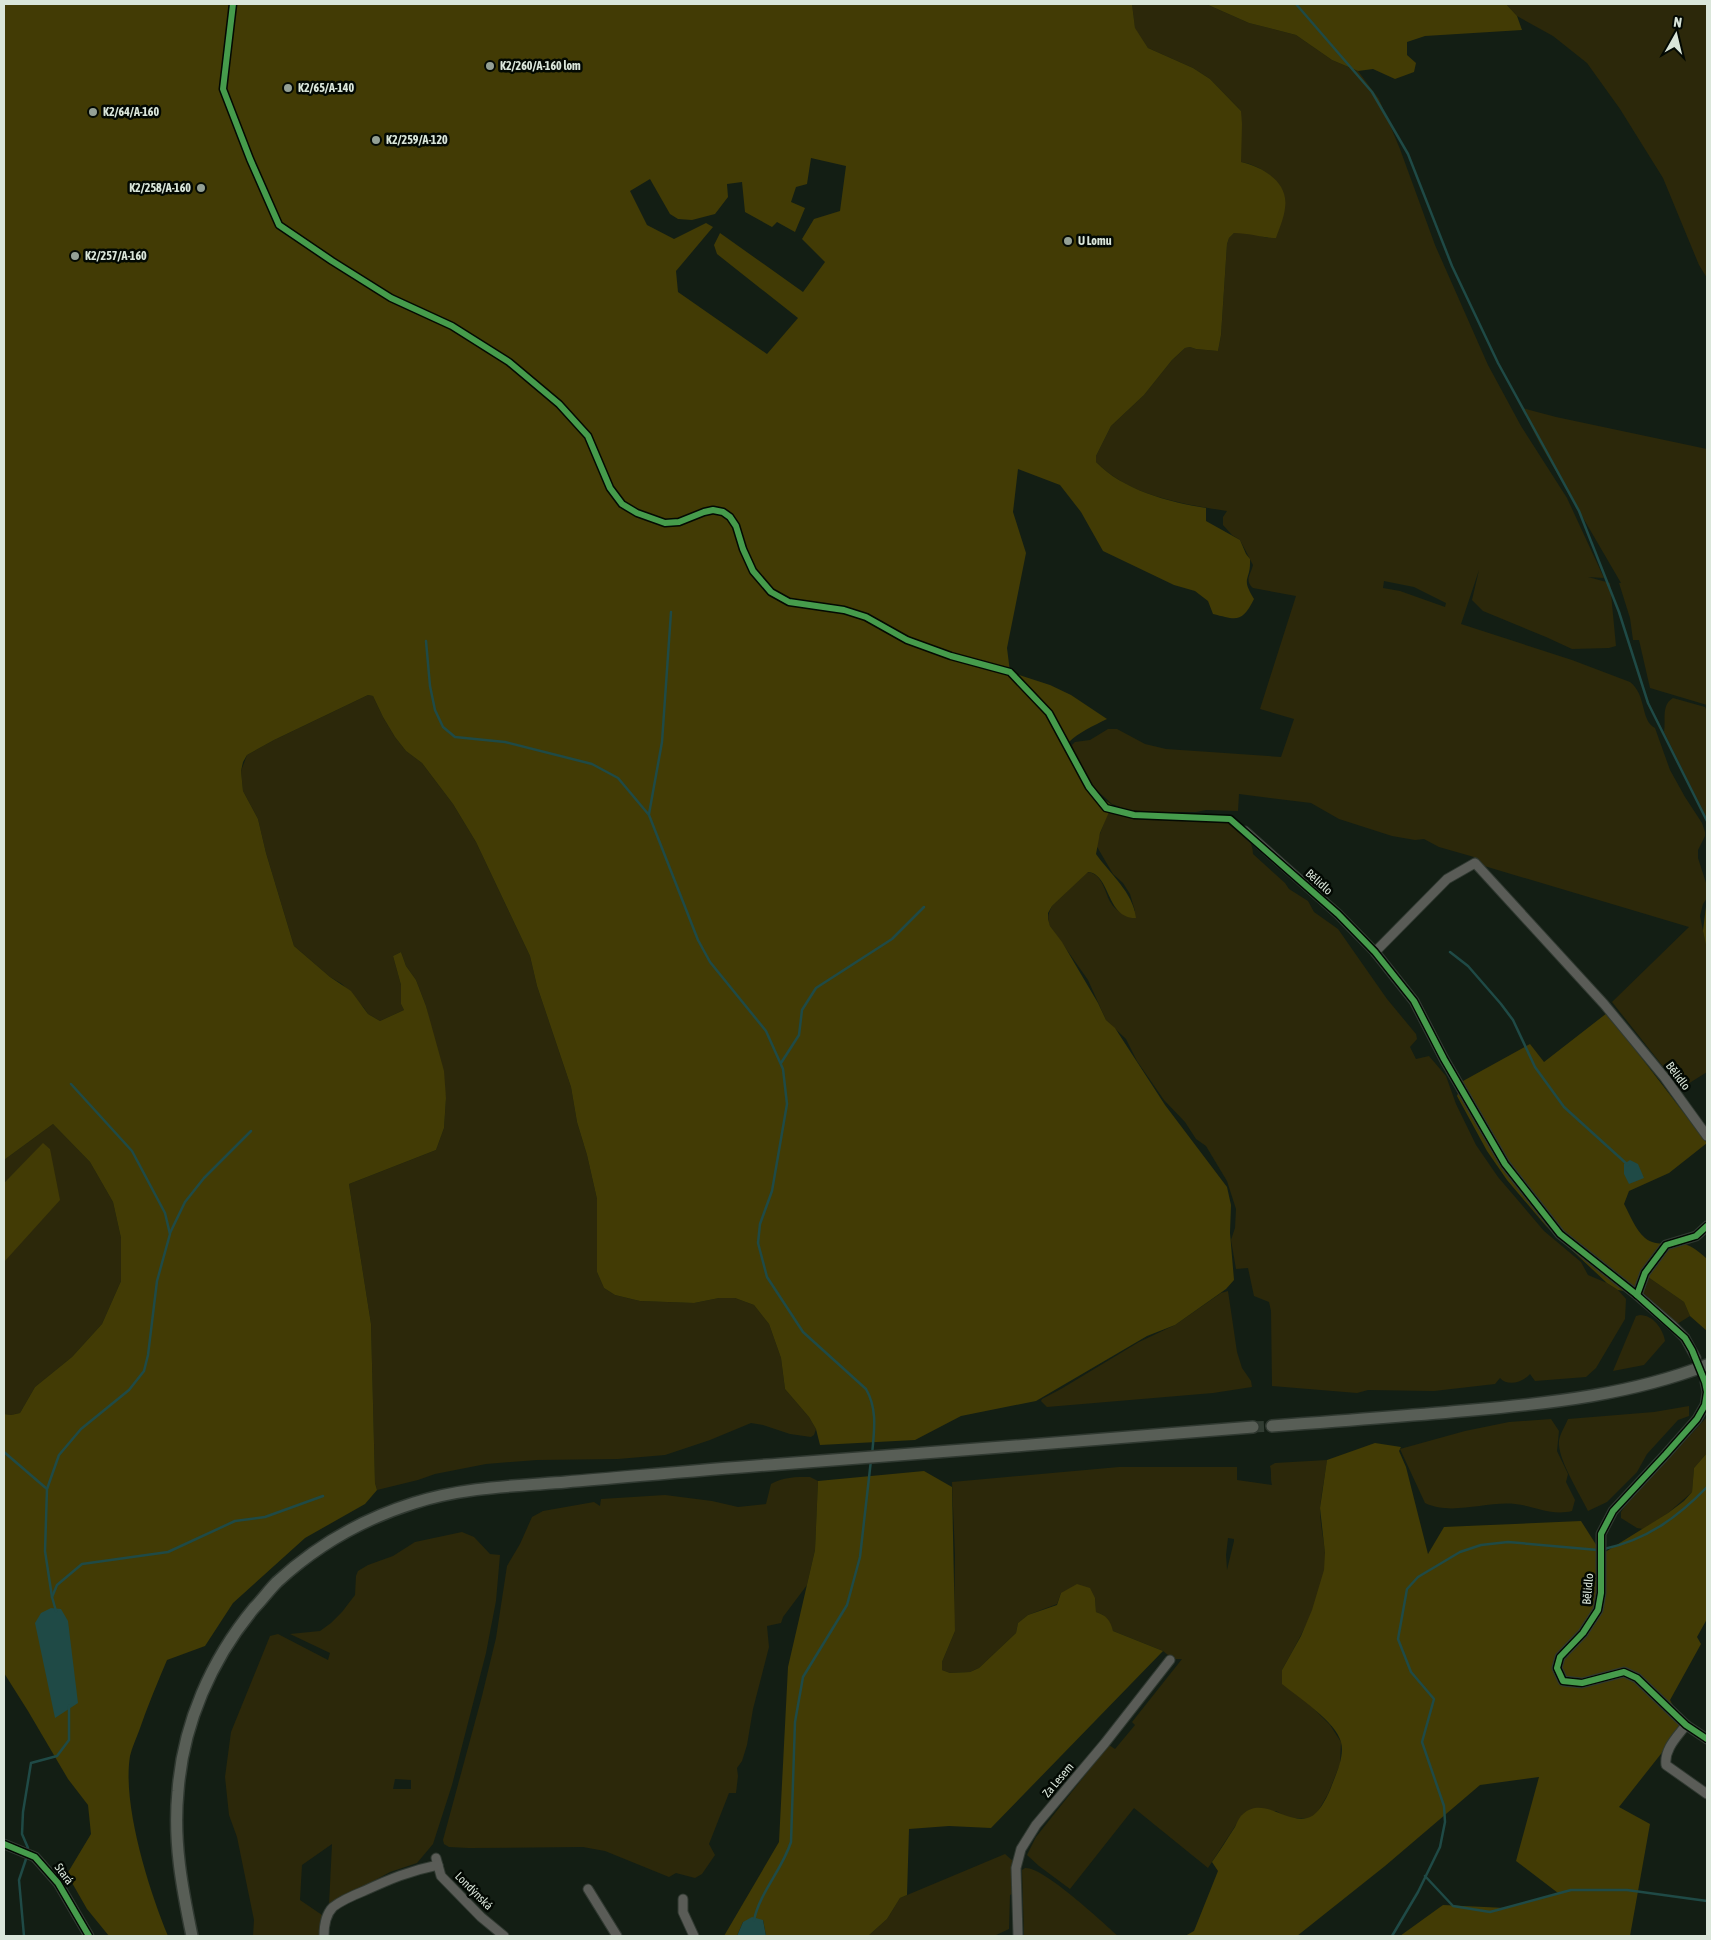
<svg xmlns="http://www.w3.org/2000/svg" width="1711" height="1940" viewBox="0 0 1711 1940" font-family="'Asap Condensed',sans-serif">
<rect width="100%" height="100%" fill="#131e14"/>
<g fill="#2c280a" fill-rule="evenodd">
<path d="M1132,4H1206L1249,23L1296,35L1332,60L1358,71L1379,99L1400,149L1435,245L1488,365L1521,426L1567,498L1604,578L1588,577L1610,583L1616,646L1609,648L1572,649L1546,637L1483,611L1472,600L1479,570L1461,624L1572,660L1630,682C1647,695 1640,720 1655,728L1670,770L1685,797L1702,823L1705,832V836L1698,850V858L1707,886V898L1703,904L1700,916L1707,950V1072L1683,1087L1678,1086L1669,1074L1612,1002L1689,927L1481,865L1478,864L1474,857L1439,847L1424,839L1415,840L1392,836L1339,819L1311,803L1239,794L1238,811L1206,810L1196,812H1147L1128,810L1112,804L1092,786L1083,775L1078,767L1072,745L1075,742L1090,740L1108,729H1117L1145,744L1166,749L1281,757L1294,719L1260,709L1296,596L1253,588C1244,580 1251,574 1253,565L1240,540L1232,535L1223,525V517L1227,511C1182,504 1129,496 1096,462V456L1111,426L1144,395L1172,360L1185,348L1190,347L1196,349L1218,351L1221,335L1227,244L1229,238L1234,233H1249L1268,238L1284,195C1275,176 1261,166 1241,162V111L1210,79L1193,68L1148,48L1135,29ZM1384,581L1414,587L1446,603L1445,607L1400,591L1383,588Z"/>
<polygon points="1506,4 1707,4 1707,278 1699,265 1663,178 1620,109 1587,63 1553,36 1517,16"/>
<polygon points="1522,408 1556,417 1707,449 1707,705 1650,688 1639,640 1633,640 1630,618 1619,583 1621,583 1540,444"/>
<polygon points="368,695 373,696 383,717 395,737 406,751 422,763 453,804 476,842 530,956 537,986 571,1087 577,1122 587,1155 597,1199 597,1272 604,1288 615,1295 640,1301 694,1303 719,1298 735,1298 754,1305 769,1324 781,1358 785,1389 809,1417 816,1429 814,1435 811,1437 790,1434 763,1425 751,1423 710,1440 665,1455 618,1459 537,1460 486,1464 435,1474 418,1480 377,1490 375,1483 371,1324 349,1184 436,1150 444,1128 446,1098 426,1006 416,980 406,966 401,952 393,956 401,985 401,1004 404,1010 380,1021 368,1014 364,1008 342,984 330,977 294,946 266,853 258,819 243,791 241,771 247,755 274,740"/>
<path d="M1673,698L1705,707L1707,711V819L1664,732C1666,720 1661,705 1673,698Z"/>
<path d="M1111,810L1130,818L1206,819C1214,822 1222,820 1230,823C1243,827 1253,841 1253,854L1285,883L1289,889L1308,901L1314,912L1338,929L1387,999L1416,1034L1417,1039L1410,1047L1416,1059L1429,1056L1446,1076L1456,1104L1476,1145L1498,1177L1544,1231L1581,1262L1588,1275L1607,1283L1618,1290L1626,1299L1625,1319L1596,1368L1586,1377L1535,1381L1530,1374C1523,1382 1508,1387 1500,1378L1495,1384L1434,1391L1368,1390L1357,1393L1272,1386L1271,1311L1269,1302L1254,1296L1248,1268L1236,1269L1231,1240L1235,1228L1236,1209L1227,1181L1206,1146L1196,1139L1185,1122L1164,1100L1137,1061L1126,1039L1106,1020L1088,980L1050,926C1047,918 1048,914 1052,906L1087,872C1103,873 1105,894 1111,903C1113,907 1117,910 1120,912L1135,911L1130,894L1123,883L1113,874L1096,845L1108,812Z"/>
<polygon points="53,1124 90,1162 113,1202 121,1238 121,1281 102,1324 72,1357 35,1387 20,1413 11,1415 4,1414 4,1262 50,1149 43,1144 4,1183 4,1160"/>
<polygon points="1648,1277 1684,1302 1690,1316 1677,1324 1644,1294"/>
<polygon points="1228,1291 1237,1352 1242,1368 1251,1381 1252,1387 1213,1393 1047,1407 1041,1401 1042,1399 1061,1389 1139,1342 1175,1325 1221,1293"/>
<path d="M1640,1315C1653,1315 1663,1329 1665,1341L1644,1365L1613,1371L1636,1316Z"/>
<path d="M1689,1406V1416L1678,1420L1647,1454L1637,1472L1607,1502L1588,1511C1580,1494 1557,1458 1559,1441C1560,1434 1565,1426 1568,1419L1654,1412Z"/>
<polygon points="1707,1417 1707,1453 1694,1468 1692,1492 1668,1513 1643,1529 1637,1528 1621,1518 1621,1512 1625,1506"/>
<path d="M1551,1419L1559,1431L1557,1451L1568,1474L1566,1482L1575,1500L1572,1511C1551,1516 1535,1506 1515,1504C1486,1501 1452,1516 1425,1503L1400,1449L1465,1431L1509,1422Z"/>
<path d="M1327,1460C1325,1476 1321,1495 1320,1510C1320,1529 1327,1549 1325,1567C1320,1603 1299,1640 1282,1670L1314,1709L1330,1725L1341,1742L1340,1764L1328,1794L1317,1813L1309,1818H1288L1276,1811L1243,1814L1208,1868L1134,1808L1070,1889L1039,1866L1027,1855L1036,1837L1109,1745L1115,1749L1135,1725L1132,1722L1182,1659H1173L1163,1651L1113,1631L1103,1615L1096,1612L1095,1598L1061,1593L1057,1604L1028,1615L1018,1623L1016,1633L979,1668L970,1672L950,1673L942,1670V1662L955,1631L954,1620L955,1555L952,1482L1119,1467H1237V1480L1272,1485C1270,1479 1272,1473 1270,1466L1275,1463ZM1228,1538L1234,1539V1541L1227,1570L1226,1555Z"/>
<path d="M810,1477L818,1481L815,1550L807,1585L783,1617L781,1623L767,1626L769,1647L753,1709L747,1745L742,1761L737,1768L738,1776L736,1793H729L709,1844L715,1855L702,1874L695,1878L676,1873L669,1877L605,1851L583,1847L469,1848L449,1847L444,1844L443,1840L482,1696L496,1638L507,1566L520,1544L532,1517L543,1511L594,1502L600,1506L601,1499L665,1495L712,1501L738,1507L766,1504L771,1484C783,1477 795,1477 810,1477Z"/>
<path d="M462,1532L474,1537L490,1554L500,1555L496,1601L486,1653L452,1785L433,1844L417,1863L390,1872L329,1905L332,1844L302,1865L300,1900L322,1915L319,1936H253L254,1920L237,1837L229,1815L225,1777L231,1732L270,1636L278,1634L328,1660L330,1653L290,1634L320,1631L331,1623L342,1612L355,1595L356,1576L358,1571L368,1565L393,1556L415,1542ZM395,1779L411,1780V1789H393Z"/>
<polygon points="1005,1854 1014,1862 1014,1893 1010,1895 1009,1929 994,1936 868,1936 887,1919 900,1898"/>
<path d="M1025,1868C1044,1867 1102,1922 1118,1936H1024L1022,1870Z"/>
</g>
<g fill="#423b05" fill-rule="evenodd">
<path d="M4,4H1132L1135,28L1148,48L1193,68L1210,79L1241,111L1242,124L1241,162C1263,167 1289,182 1285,208C1284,218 1279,229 1276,238C1263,238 1249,233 1234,233L1229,238L1227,244L1221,335L1218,351L1196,349L1190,347L1185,348L1172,360L1144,395L1111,426L1096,456V462C1123,490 1168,502 1206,508V521L1240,540L1246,554L1250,559C1251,582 1240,576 1254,599C1242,623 1237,620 1213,614L1208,601L1195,591L1174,585L1103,551L1081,512L1060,485L1018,469L1013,512L1026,553L1007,648L1010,672L1050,685L1071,695L1107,719C1093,726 1079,732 1068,743C1069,769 1092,791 1112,805L1100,833L1096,854C1110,874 1133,892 1136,918C1106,919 1111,874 1088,872L1052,906L1048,913V919L1050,926L1062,942L1098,1003L1106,1020L1115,1028L1165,1105L1227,1187L1231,1205L1230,1233L1234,1280L1226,1289L1175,1325L1147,1336L1036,1401L961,1416L915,1440L820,1445L816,1429L809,1417L785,1389L781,1358L769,1324L754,1305L735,1298H719L694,1303L640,1301L615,1295L604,1288L597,1272V1199L587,1155L577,1122L571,1087L537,986L530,956L476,842L453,804L422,763L406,751L395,737L383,717L373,696L368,695L274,740L247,755L243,762L241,771L243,791L258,819L266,853L294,946L330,977L351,991L368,1014L380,1021L404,1010L401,1004V985L393,956L401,952L406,966L416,980L426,1006L444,1071L446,1098L444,1128L436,1150L349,1184L371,1324L375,1483L377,1490L365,1504L305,1538L233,1603L205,1646L167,1660C157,1684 147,1707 139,1731C136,1739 132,1747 130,1756C122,1805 149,1890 168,1936H109L87,1909L67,1874L91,1834L88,1805L68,1779L28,1711L4,1673V1414L11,1415L20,1413L35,1387L72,1357L102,1324L121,1281V1238L113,1202L90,1162L53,1124L4,1160ZM811,158L846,166L840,211L814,219L802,239L825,262L803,292L720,233L714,245L717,254L798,318L767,354L678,292L676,271L713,227L706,223L674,239L647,225L630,191L650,179L670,214L678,219L692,220L715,214L728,197L727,184L742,182L745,212L772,227L777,222L795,232L805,208L791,202L796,187L807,184Z"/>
<polygon points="1206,4 1506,4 1517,16 1522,30 1425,36 1407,42 1407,55 1416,63 1414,72 1395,79 1373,69 1358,71 1332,60 1296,35 1249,23"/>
<polygon points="1707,898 1707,950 1703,931"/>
<path d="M1607,1013L1707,1143L1669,1173L1629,1191L1624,1204C1630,1215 1635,1229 1645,1238C1656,1247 1671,1242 1684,1244C1692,1246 1701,1253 1707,1259V1331L1690,1316L1684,1302L1648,1277L1644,1294L1618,1290L1607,1283L1546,1226L1507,1180L1487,1151L1457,1096L1463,1081L1530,1044L1544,1062Z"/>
<polygon points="43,1143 50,1149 60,1200 4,1262 4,1183"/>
<path d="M1375,1443L1401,1447L1399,1451L1406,1467L1428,1554L1444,1527L1581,1521L1602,1554L1668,1513L1684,1501L1692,1492L1694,1468L1707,1453V1619L1697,1637L1701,1644L1670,1700L1683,1726L1619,1807L1650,1824L1630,1936H1570L1566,1935L1565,1936H1400L1443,1905L1505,1908L1558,1893L1516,1861L1539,1777L1480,1785L1385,1866L1297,1936H1185L1194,1931L1218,1871L1212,1862C1220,1851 1227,1839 1235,1827C1237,1823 1239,1817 1243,1814C1263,1796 1285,1823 1307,1818C1318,1816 1326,1799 1330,1790C1335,1776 1345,1757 1341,1742C1336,1722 1298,1697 1282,1684V1670L1301,1636L1312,1610L1324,1570L1325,1553L1320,1508L1327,1460Z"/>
<path d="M924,1471L952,1487L955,1631L942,1662V1670L950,1673L970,1672L979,1668L1016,1633L1018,1623L1028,1615L1057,1605L1061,1593L1077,1584L1090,1588L1095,1598L1096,1612C1107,1616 1110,1620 1113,1631L1163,1651L991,1828L949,1826L909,1829L907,1895L900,1898L887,1919L868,1936H766L763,1920L743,1922L737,1936H724L779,1842L788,1667L815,1550L818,1481Z"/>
</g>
<g fill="#1f4a46">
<polygon points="1630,1160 1638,1164 1644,1178 1629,1184 1624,1174 1624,1164"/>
<polygon points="51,1608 61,1609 68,1621 78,1703 55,1718 35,1623 41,1613"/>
<polygon points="752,1917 763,1920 766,1936 737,1936 743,1922"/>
</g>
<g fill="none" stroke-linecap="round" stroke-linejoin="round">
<g stroke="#1f4a46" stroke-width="2.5">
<polyline points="1296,4 1372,92 1408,154 1452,266 1498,363 1579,511 1619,612 1648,703 1707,821"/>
<path d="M426,641L430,686L435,710L443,727L455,737L505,742L592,764L618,778L649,815L698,940L710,962L766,1031L783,1069L787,1104L772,1191L760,1224L758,1243L767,1277L803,1332L866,1389C878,1410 874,1431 872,1455"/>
<polyline points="649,814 662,742 671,612"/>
<polyline points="1450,952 1468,966 1501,1004 1513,1020 1535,1067 1564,1107 1628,1165"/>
<polyline points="781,1063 799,1035 802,1010 816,988 892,939 924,907"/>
<polyline points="170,1233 185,1202 204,1178 251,1131"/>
<polyline points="4,1452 47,1489"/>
<path d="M1604,1549C1646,1540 1677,1518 1707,1487"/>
<polyline points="52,1597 57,1585 82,1564 168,1552 235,1521 265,1517 323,1496"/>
<polyline points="56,1611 52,1597 45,1551 47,1489 59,1455 81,1429 129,1390 144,1371 148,1355 157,1281 170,1234 165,1213 132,1151 71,1084"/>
<polyline points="28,1848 22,1834 23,1812 31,1763 57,1756 69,1740 69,1706"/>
<polyline points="1425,1876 1453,1906 1490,1912 1571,1890 1627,1890 1707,1901"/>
<path d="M754,1920C760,1892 782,1870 791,1842L795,1722L803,1677L847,1605L860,1557L871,1460"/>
<polyline points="24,1936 19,1880 26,1859"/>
<polyline points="1392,1936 1418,1892 1440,1847 1445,1822 1444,1806 1422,1742 1434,1699 1411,1672 1398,1639 1407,1589 1418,1577 1460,1552 1481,1545 1508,1542 1598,1550"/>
</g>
<polyline stroke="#313c32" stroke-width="9" stroke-dasharray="9 4.5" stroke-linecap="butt" points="1696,1358 1705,1382"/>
<polyline stroke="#313c32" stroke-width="11" stroke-dasharray="11 5.5" stroke-linecap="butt" points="1253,1427 1272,1426"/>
<g stroke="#303931" stroke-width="11">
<g id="minor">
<polyline points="1245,831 1338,914 1375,952 1414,1001 1444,1059 1505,1164 1560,1234 1637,1295 1673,1326 1685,1338 1696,1358"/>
<polyline points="1375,952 1447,879 1475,863 1604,1004 1665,1078 1707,1136"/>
<polyline points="1637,1295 1645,1273 1666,1245 1696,1236 1707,1226"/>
<polyline points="1705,1382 1707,1392 1705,1405 1697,1419 1666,1454 1613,1511 1601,1534 1601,1593 1598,1610 1583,1633 1560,1657 1557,1668 1563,1681 1582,1683 1624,1672 1637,1678 1686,1725 1707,1739"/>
<path d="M1686,1725C1677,1737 1664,1749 1666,1765L1707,1794"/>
<polyline points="4,1844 35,1857 58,1883 89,1936"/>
<polyline points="436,1858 441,1876 481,1917 504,1936"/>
<polyline points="588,1889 617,1936"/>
<polyline points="683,1899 683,1912 694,1936"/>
<path d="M324,1936C324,1926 325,1915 333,1907C342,1900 354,1895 364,1891C390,1879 409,1871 438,1865"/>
<polyline points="1018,1936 1016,1868 1021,1849 1036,1825 1105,1743 1170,1660"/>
</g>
</g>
<g stroke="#303931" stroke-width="14">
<g id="major">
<path d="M1272,1426C1339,1421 1406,1416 1473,1410C1553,1403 1632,1394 1707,1365"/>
<path d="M192,1936C182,1888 173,1841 178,1791C183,1724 211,1660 254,1608C262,1600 269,1590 277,1582C317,1545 363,1519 414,1503C463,1487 516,1486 566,1482C638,1476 709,1469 781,1464C938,1452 1096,1440 1253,1427"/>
</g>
</g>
<use href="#minor" stroke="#5a5c57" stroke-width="9"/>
<use href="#major" stroke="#585e56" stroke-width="11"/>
<g stroke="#030903" stroke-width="9">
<g id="cycleway">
<polyline points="233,4 223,89 250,159 279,225 332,261 391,298 452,326 509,362 559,404 588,436 610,488 622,504 637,513 665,523 679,522 704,512 713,510 723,512 730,517 736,526 743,549 753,571 771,592 789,602 844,610 866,617 907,640 951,656 1010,672 1049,713 1089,787 1106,808 1134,815 1230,819 1338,914 1375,952 1414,1001 1444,1059 1505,1164 1560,1234 1637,1295 1685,1338 1692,1350 1705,1382 1707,1392 1705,1405 1697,1419 1666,1454 1613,1511 1601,1534 1601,1593 1598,1610 1583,1633 1560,1657 1557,1668 1563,1681 1582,1683 1624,1672 1637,1678 1686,1725 1707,1739"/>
<polyline points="1637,1295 1645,1273 1666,1245 1696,1236 1707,1226"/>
<polyline points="4,1844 35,1857 58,1883 89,1936"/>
</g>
</g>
<use href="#cycleway" stroke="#469c4c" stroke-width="6"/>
</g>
<g fill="#94a095" stroke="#030903" stroke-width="2">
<circle cx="490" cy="66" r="5"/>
<circle cx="288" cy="88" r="5"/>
<circle cx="93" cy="112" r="5"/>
<circle cx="376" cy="140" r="5"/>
<circle cx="201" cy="188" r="5"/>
<circle cx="1068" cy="241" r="5"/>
<circle cx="75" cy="256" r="5"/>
</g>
<g text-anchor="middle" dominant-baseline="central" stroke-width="5" stroke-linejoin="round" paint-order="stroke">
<g font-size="12" font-weight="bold" fill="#dae6da" stroke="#030903" text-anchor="start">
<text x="500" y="66">K2/260/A-160 lom</text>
<text x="298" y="88">K2/65/A-140</text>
<text x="103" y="112">K2/64/A-160</text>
<text x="386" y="140">K2/259/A-120</text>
<text x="191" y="188" text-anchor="end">K2/258/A-160</text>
<text x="1078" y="241">U Lomu</text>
<text x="85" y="256">K2/257/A-160</text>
</g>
<g font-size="12" fill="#dae6da" stroke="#030903">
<text transform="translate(1319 882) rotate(42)">Bělidlo</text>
<text transform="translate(1678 1076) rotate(53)">Bělidlo</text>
<text transform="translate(1588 1589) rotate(-85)">Bělidlo</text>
<text transform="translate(1058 1780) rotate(-50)">Za Lesem</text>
<text transform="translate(64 1874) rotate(53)">Stará</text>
<text transform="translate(474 1891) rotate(45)">Londýnská</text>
</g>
</g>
<rect width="1711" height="1940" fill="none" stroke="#dae6da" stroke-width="10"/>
<g transform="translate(1676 35) rotate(8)" stroke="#030903" stroke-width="4" paint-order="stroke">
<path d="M0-4L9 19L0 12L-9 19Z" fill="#dae6da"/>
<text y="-8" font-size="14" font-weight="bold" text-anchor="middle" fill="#dae6da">N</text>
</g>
</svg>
